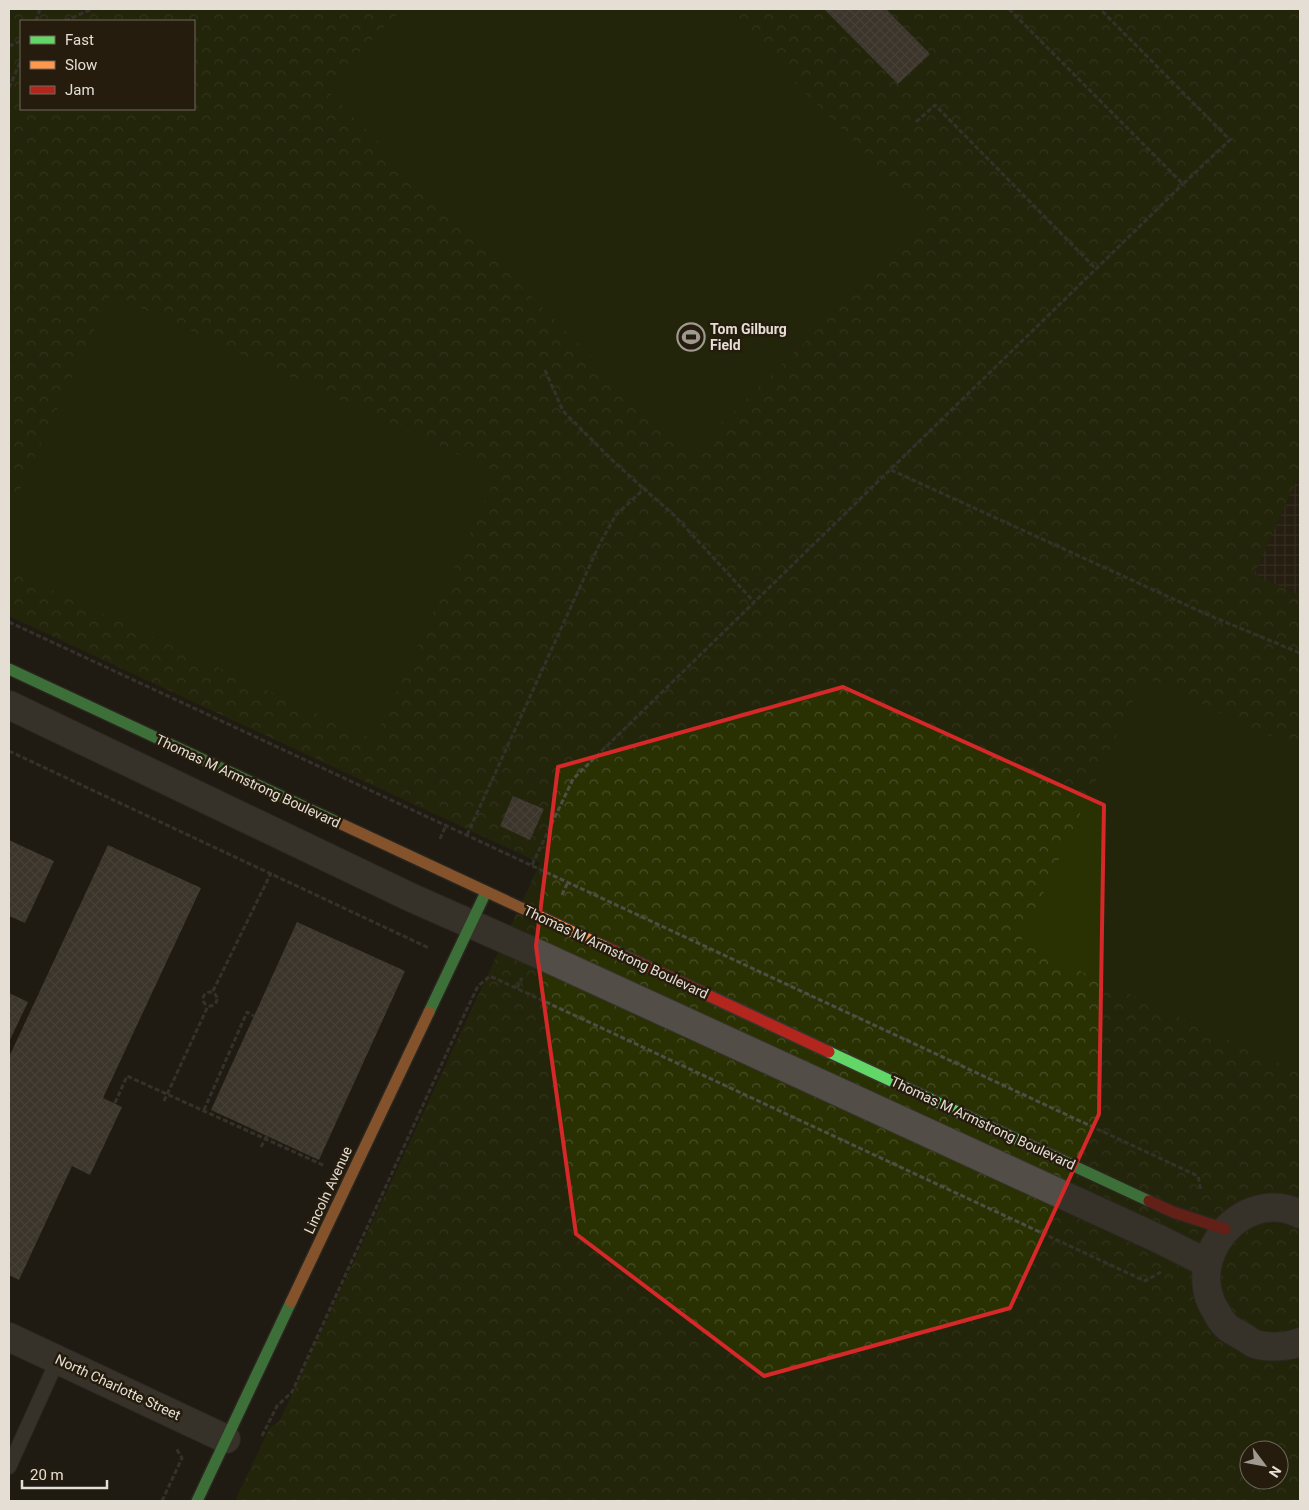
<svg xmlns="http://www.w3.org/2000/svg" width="1309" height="1510" viewBox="0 0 1309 1510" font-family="Roboto,sans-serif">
<defs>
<pattern id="industrial-grid" width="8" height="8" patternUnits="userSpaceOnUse" patternTransform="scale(1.25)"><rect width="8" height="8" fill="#2f2410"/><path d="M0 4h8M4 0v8" fill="none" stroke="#4d4332"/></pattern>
<pattern id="park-crowns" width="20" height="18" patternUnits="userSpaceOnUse" patternTransform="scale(1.25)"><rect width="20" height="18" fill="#293103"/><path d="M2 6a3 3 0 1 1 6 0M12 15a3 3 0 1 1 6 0" fill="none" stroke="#484e27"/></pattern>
<pattern id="building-cross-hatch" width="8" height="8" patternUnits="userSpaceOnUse" patternTransform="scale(1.25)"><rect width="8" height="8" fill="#5e5549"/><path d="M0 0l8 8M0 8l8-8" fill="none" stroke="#756d62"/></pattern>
</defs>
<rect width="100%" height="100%" fill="#1f1b13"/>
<polygon fill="url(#industrial-grid)" points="1300,473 1300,596 1254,574"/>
<path fill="url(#park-crowns)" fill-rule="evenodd" d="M9,9H1300V473L1254,574L1300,596V1501H235L270,1427L279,1422L540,863L9,616ZM21,21H194V109H21ZM1249,1450H1279V1480H1249Z"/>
<g fill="#293103">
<polygon points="403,9 722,9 931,219 689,455 324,87"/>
<polygon points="111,294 498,473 374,740 9,570 9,513"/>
<polygon points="1144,677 1300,750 1300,1073 1020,943"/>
</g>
<g fill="url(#building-cross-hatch)">
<polygon points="824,9 886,9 930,54 898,84"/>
<polygon points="513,796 544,809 530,840 500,826"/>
<polygon points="9,840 54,861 25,923 9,916"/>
<polygon points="108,845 201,888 103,1098 122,1107 90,1175 72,1166 19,1280 9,1275 9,1057"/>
<polygon points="297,922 405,971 319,1160 211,1110"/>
<polygon points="9,993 28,1002 9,1042"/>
</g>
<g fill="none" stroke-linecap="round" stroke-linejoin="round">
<g stroke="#39342f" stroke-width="16">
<polyline id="lane" points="9,1467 58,1359"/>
</g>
<g stroke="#39342f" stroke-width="30">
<g id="street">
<polyline points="9,705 410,897 534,952 1159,1239 1207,1263"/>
<path d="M1300,1214C1242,1185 1181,1260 1217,1313C1219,1317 1222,1322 1226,1326C1230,1330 1237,1333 1242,1336C1246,1338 1250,1342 1255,1344C1268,1348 1288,1347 1300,1342"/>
<polyline points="9,1337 226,1439"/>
</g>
</g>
<g stroke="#39342f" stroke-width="14">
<g id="fast">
<polyline points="9,669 337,822"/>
<polyline points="429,1012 486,892"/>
<polyline points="829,1052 1149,1201"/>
<polyline points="197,1501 291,1302"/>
</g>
</g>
<g stroke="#39342f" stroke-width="14">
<g id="slow">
<polyline points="337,822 605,947"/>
<polyline points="291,1302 429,1012"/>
</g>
</g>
<g stroke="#39342f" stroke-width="14">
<g id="jam">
<polyline points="605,947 829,1052"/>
<polyline points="1149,1201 1173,1212 1225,1229"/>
</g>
</g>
<g stroke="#504d47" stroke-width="3" stroke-dasharray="5 2.5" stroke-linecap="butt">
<polyline points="1009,9 1183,184 1230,140 1100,9"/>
<polyline points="36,21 40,9"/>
<polyline points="65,21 92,9"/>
<polyline points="9,46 21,41"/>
<polyline points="9,88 21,60"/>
<polyline points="916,122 935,105 1096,269"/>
<polyline points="545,370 563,411 612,460 644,489"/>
<polyline points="891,470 1206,614 1300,653"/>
<polyline points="9,622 1198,1176 1201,1191"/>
<polyline points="9,751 429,948"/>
<polyline points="467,835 600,543 616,515 644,489 675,516 755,603"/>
<polyline points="440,839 446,825"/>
<polyline points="532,865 573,779 1183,184"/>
<polyline points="562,895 568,882"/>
<polyline points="517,988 522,978"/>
<polyline points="213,991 271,873"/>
<circle cx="210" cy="999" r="7"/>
<polyline points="164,1101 208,1006"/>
<polyline points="115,1103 127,1076 325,1166"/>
<polyline points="204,1110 247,1012 254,1016"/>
<polyline points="261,1147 267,1136"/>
<polyline points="262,1436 277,1406 292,1392 465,1013 478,986 490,976 1145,1281 1161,1272"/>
<polyline points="162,1501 182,1458 176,1448"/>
</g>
<use href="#lane" stroke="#524e47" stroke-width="14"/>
<use href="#street" stroke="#524e47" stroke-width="28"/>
<use href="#fast" stroke="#63d668" stroke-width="11"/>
<use href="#slow" stroke="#ff974d" stroke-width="11"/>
<use href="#jam" stroke="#b3261e" stroke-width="11"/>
</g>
<path d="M0 0H1309V1510H0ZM843,687L1104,805L1099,1114L1010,1308L764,1376L576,1234L536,946L558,767Z" fill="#1f1b13" fill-opacity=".55" fill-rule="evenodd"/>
<path fill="none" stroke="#d62828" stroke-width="4" stroke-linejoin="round" d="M843,687L1104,805L1099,1114L1010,1308L764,1376L576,1234L536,946L558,767Z"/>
<defs>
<g id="stadium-ring" transform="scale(1.4375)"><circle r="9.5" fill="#251c0d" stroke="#9f9a91" stroke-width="1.5"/><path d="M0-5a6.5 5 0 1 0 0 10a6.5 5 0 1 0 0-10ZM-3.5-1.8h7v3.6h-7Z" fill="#9f9a91"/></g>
</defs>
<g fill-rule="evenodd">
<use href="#stadium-ring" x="691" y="337"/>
</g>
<g text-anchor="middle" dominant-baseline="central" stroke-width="5" stroke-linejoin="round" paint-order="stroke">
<g font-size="14" font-weight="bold" fill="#e4ded5" stroke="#251c0d" text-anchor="start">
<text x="710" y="329">Tom Gilburg<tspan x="710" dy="16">Field</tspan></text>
</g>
<g font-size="14" fill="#e4ded5" stroke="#251c0d">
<text transform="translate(248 781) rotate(25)">Thomas M Armstrong Boulevard</text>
<text transform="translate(616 952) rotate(25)">Thomas M Armstrong Boulevard</text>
<text transform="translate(983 1123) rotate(25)">Thomas M Armstrong Boulevard</text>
<text transform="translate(328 1190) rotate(-65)">Lincoln Avenue</text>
<text transform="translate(118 1387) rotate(25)">North Charlotte Street</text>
</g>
</g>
<rect width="1309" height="1510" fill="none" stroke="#e4ded5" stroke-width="20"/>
<rect x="20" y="20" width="175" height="90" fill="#251c0d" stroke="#716a5d"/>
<rect x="30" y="36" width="25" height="8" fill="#63d668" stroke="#716a5d"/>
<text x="65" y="45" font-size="15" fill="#e4ded5">Fast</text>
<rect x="30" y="61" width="25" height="8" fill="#ff974d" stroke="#716a5d"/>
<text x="65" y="70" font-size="15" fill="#e4ded5">Slow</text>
<rect x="30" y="86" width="25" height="8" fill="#b3261e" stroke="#716a5d"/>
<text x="65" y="95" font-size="15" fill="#e4ded5">Jam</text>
<g transform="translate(1264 1465) rotate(122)"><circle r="24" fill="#251c0d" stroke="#716a5d"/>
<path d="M0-4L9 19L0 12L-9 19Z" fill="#9f9a91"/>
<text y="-8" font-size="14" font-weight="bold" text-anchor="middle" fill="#e4ded5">N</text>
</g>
<path d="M22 1480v8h85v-8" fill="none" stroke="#e4ded5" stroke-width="2.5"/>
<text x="30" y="1480" font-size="15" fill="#e4ded5" stroke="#251c0d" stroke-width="4" paint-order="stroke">20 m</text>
</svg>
